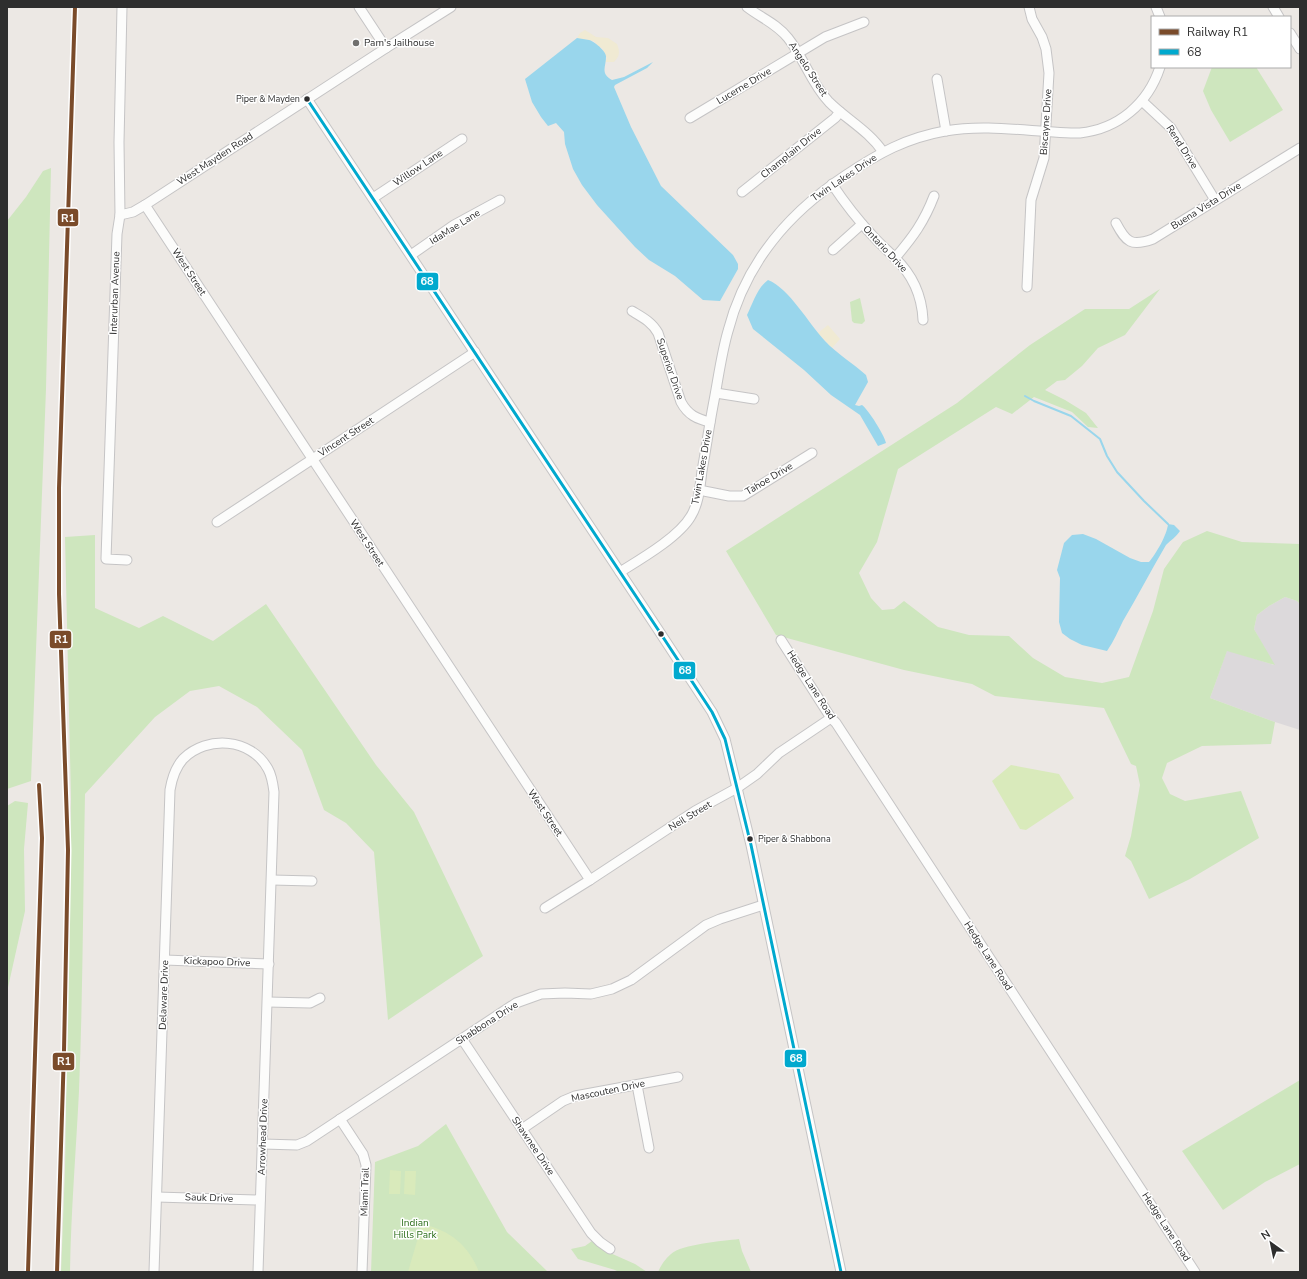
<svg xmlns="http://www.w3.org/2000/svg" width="1307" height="1279" viewBox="0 0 1307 1279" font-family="'Nunito Sans',sans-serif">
<rect width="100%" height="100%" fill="#ece8e4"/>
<polygon fill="#dcd9db" points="1285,597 1297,601 1300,604 1300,730 1275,722 1210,698 1227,650 1274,665 1254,629 1257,615 1269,606"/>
<g fill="#cee6be">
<polygon points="1212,67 1256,67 1283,110 1230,142 1211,110 1203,91"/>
<polygon points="51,168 46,389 31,781 7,789 7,221 26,197 43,171"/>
<polygon points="1160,289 1125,335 1098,348 1082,366 1065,380 1057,381 1045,390 1065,400 1086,413 1098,428 1088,427 1072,412 1034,397 1012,414 996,407 898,469 877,542 859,573 871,598 882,610 894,609 904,601 938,627 969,635 1009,636 1033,658 1065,677 1102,683 1129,677 1153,611 1164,569 1183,542 1207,531 1242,542 1300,544 1300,604 1297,601 1285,597 1269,606 1257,615 1254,629 1275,665 1227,651 1210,698 1275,722 1271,744 1202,746 1167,763 1162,778 1170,794 1185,801 1241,791 1259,838 1190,879 1149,899 1131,861 1125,856 1131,836 1140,785 1136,766 1131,764 1104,708 995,696 972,684 904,670 776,635 726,551 957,403 1030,345 1085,309 1129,309"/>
<polygon points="860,298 865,321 862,324 854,323 852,321 850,302"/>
<path d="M95,535V608L139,628L163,616L213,641L266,604L376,765L414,812L483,956L388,1020L374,852L346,823L324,810L302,750L257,707L219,686L190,691L155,717L85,794C83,893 83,992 79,1091C76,1151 71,1211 70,1272H61L65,1168L71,799L65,537Z"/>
<polygon points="15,801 28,803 24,849 25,911 7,992 7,806"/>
<polygon points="1300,1080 1300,1164 1265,1182 1223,1210 1182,1151"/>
<polygon points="446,1124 507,1232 548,1272 371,1272 375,1162 418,1146"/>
<path d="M739,1239L742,1251L751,1272H658C661,1265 665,1259 671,1254C682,1244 723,1241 739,1239Z"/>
<polygon points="592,1241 608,1252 635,1264 647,1272 619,1272 615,1270 578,1259 571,1249 585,1246"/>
</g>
<g fill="#f0ead3">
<path d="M585,30L596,37L608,38L617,44C620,52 620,56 614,62H605L607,58L602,48L598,46L594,41L577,38L580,33Z"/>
<polygon points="828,325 840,339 832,348 818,333"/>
</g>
<g fill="#d9eabb">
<polygon points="1011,765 1059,774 1074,798 1026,830 1020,829 992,781"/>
<polygon points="390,1170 401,1171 400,1194 389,1194"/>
<polygon points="405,1171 416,1171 415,1195 404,1194"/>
<path d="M422,1224C450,1230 469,1246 479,1272H408Z"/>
</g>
<g fill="#99d6ec">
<path d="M577,38C581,39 585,39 589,40C594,41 607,52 606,57C606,67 600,73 612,80L624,77L653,62L647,68L615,85L614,87L631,127L661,186L733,255L738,264V269L720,301L703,300L675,276L649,260L635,247L597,205L582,185L573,169L565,144L564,132L556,123L548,126L541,117L532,102L525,79Z"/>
<path d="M768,280C789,288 809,324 825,341C837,354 853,363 866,375L868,382L855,405L859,406L862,405C868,409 885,436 886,443L878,446L860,415L831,395L804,370L753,329L747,315C753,303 757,288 768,280Z"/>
<path d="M1168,524L1174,525L1180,531C1176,537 1171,540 1166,545C1151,570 1138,596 1123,621C1118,631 1114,641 1107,651L1082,645L1070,639L1062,633L1059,622L1060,578L1057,570L1064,543L1072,535L1083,534L1096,539L1130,558L1141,562H1149C1156,554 1167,535 1168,524Z"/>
</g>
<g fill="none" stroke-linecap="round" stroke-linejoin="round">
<polyline stroke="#99d6ec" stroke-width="2" points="1025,396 1034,401 1071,416 1100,439 1107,456 1117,472 1144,501 1168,524"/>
<g stroke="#c5c4c5" stroke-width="11">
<g id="minor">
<polyline points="122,7 119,142 120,215 117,234 106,559 127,560"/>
<polyline points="359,7 386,48"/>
<path d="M747,7C761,18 776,23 788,38C804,58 811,83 829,102C846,119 869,131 883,152"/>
<polyline points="1156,7 1160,17"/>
<polyline points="1273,7 1279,17"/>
<polyline points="1290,33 1300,49"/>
<polyline points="937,79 946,131"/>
<polyline points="307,99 657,628 712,712 725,739 751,845 841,1272"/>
<polyline points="1142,101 1171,128 1215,200"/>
<polyline points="690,118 825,37 864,22"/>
<path d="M832,184C844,202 857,219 872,235C879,243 887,250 894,257C912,274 922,296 923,320"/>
<polyline points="742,192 835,118 840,112"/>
<polyline points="373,198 462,139"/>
<polyline points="145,205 590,880"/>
<polyline points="120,215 133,212 145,205 386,48 451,7"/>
<path d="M1116,223C1126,242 1131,247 1153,239L1300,148"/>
<polyline points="833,250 862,224"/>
<polyline points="411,255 454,225 500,200"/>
<path d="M895,258C913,237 924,222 934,196"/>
<polyline points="1027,287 1031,200 1044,158 1049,73 1046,49 1042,37 1032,19 1029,7"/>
<path d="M632,311C642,317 652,322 658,333L681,402C688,415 697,419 710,422"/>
<polyline points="716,393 754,399"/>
<polyline points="699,490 729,496 743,496 812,453"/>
<polyline points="217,522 475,352"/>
<path d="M620,572C641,559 679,537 691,516C699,503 700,486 702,471C706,449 709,427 713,406C718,381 721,355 728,331C746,262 788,213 846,175C879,153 906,138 945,131C990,123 1035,133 1080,133C1118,129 1148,104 1160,67"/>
<polyline points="781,640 831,718 836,723 1195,1272"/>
<polyline points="272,880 312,881"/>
<polyline points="545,908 590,880 695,811 737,788 757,774 779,753 831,718"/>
<polyline points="165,960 269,964"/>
<polyline points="268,1002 310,1003 320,998"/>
<polyline points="462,1039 591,1233 600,1242 610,1249"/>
<polyline points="637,1085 649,1148"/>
<polyline points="340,1119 363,1154 366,1165 362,1272"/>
<polyline points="522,1129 563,1101 575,1096 678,1077"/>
<polyline points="263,1144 297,1145 307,1141 516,1003 541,994 565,993 591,994 612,989 631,980 706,925 720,919 763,905"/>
<polyline points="157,1197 260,1200"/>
<path d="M154,1272L170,790C172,778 175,768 183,759C207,735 251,738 268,769C272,776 273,784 274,792L258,1272"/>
</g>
</g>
<use href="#minor" stroke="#fcfcfb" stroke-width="9"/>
<polyline stroke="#dfdfe1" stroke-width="2" points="28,1272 42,838 39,785"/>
<g stroke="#fff" stroke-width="6">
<polyline id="bus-1" points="307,99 657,628 712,712 725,739 751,845 841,1272"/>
</g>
<use href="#bus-1" stroke="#00a9ce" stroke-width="3"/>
<g stroke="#fff" stroke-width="7">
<g id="rail-1">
<polyline points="28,1272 42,838 39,785"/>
<polyline points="57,1272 64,1051 68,850 59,594 59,488 75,7"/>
</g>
</g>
<use href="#rail-1" stroke="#7a4b2a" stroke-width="4"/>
</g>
<circle fill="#706f6e" stroke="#fff" stroke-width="1.5" cx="356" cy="43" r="4"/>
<g fill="#2e2e2e" stroke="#fff" stroke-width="1.5">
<circle cx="307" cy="99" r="3.5"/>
<circle cx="661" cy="634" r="3.5"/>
<circle cx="750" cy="839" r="3.5"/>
</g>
<g text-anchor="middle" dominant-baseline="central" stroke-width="3" stroke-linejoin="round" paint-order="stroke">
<g font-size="9" fill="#2e2e2e" stroke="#fff" text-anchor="end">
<text x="300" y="99">Piper &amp; Mayden</text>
<text x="758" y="839" text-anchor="start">Piper &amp; Shabbona</text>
</g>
<g font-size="10" fill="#2e2e2e" stroke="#fff" text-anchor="start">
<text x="364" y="43">Pam's Jailhouse</text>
</g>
<g font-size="10" fill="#2e2e2e" stroke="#fff">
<text transform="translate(808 69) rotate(57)">Angelo Street</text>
<text transform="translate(744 86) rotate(-31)">Lucerne Drive</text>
<text transform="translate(1046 122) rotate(-86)">Biscayne Drive</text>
<text transform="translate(1182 147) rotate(57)">Rend Drive</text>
<text transform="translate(791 153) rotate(-39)">Champlain Drive</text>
<text transform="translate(215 159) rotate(-33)">West Mayden Road</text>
<text transform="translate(418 168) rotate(-34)">Willow Lane</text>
<text transform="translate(844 178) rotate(-34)">Twin Lakes Drive</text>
<text transform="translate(1206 206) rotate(-32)">Buena Vista Drive</text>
<text transform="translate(455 227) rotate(-32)">IdaMae Lane</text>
<text transform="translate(885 249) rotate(47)">Ontario Drive</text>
<text transform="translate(189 272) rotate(57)">West Street</text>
<text transform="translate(115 293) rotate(-88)">Interurban Avenue</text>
<text transform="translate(670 369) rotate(71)">Superior Drive</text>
<text transform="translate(346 437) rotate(-33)">Vincent Street</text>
<text transform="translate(702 467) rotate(-80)">Twin Lakes Drive</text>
<text transform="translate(769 479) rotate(-31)">Tahoe Drive</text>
<text transform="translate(367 543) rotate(57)">West Street</text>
<text transform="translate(811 685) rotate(57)">Hedge Lane Road</text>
<text transform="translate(545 813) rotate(56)">West Street</text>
<text transform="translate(690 816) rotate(-31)">Neil Street</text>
<text transform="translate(988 956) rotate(57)">Hedge Lane Road</text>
<text transform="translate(217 962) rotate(2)">Kickapoo Drive</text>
<text transform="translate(164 995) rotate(-88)">Delaware Drive</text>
<text transform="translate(487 1023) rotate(-33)">Shabbona Drive</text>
<text transform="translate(608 1091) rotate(-12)">Mascouten Drive</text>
<text transform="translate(263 1137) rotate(-88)">Arrowhead Drive</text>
<text transform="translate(533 1146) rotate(56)">Shawnee Drive</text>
<text transform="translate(365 1192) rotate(-88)">Miami Trail</text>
<text transform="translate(209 1198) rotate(2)">Sauk Drive</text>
<text transform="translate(1166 1227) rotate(57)">Hedge Lane Road</text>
</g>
<g font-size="10" fill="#2c6e1b" stroke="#fff">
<text x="415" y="1223">Indian<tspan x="415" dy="12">Hills Park</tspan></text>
</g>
</g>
<g stroke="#fff" stroke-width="1.5">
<rect x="57" y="208" width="22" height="19" rx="4" fill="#7a4b2a"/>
<rect x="416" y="272" width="23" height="19" rx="4" fill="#00a9ce"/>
<rect x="49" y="630" width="23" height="19" rx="4" fill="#7a4b2a"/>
<rect x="673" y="661" width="23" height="19" rx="4" fill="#00a9ce"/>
<rect x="784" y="1049" width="23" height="19" rx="4" fill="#00a9ce"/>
<rect x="52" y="1052" width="23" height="19" rx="4" fill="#7a4b2a"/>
</g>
<g font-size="11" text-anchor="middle" font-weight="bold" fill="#fff">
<text x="68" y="222">R1</text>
<text x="427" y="285">68</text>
<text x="61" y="643">R1</text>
<text x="685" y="674">68</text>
<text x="796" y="1062">68</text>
<text x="64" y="1065">R1</text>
</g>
<rect width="1307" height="1279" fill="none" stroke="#2e2e2e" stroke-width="16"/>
<rect x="1151" y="16" width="140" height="52" fill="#ffffff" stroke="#ababab"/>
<rect x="1159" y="29" width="20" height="6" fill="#7a4b2a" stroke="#ababab"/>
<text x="1187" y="36" font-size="12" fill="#2e2e2e">Railway R1</text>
<rect x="1159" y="49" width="20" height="6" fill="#00a9ce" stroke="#ababab"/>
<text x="1187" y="56" font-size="12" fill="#2e2e2e">68</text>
<g transform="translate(1271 1243) rotate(327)" stroke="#ffffff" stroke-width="3" paint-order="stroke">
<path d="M0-3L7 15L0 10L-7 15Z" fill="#2e2e2e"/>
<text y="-6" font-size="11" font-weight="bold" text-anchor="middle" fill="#2e2e2e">N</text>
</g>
</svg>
